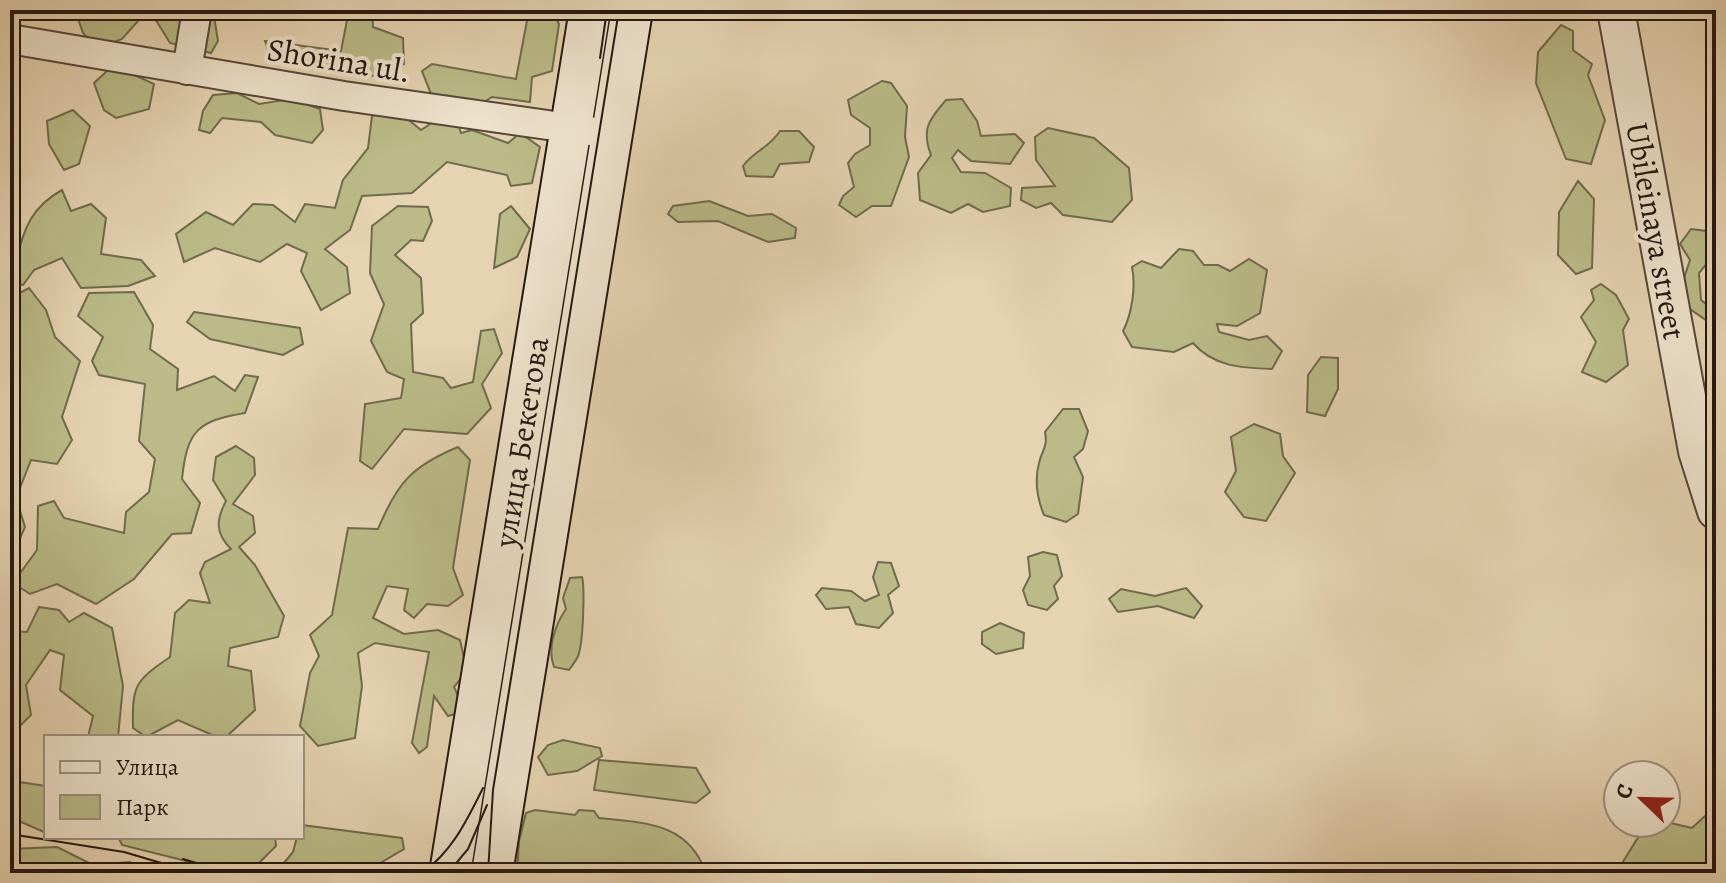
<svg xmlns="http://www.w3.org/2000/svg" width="1726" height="883" viewBox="0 0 1726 883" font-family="Alegreya,serif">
<rect width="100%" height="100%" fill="#e5d3b1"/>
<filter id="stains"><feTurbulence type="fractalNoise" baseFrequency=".0025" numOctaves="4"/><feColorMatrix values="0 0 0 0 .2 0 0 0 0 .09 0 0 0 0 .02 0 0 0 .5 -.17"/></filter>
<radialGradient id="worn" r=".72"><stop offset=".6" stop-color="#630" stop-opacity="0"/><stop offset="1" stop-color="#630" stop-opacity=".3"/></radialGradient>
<g fill="#babb88" stroke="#706a4e" stroke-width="2">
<polygon points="75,10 124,10 139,20 122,39 98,48 83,33"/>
<polygon points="155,10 213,10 218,41 211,53 170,43 154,17"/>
<path d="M349,10H372L373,27L403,38L404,64C374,83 370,78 343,58L319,68L272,61L265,41L341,51Z"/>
<polygon points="529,10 552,10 559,24 552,71 532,77 530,102 492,97 473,109 435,104 422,71 432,64 516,79"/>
<polygon points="1561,25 1573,31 1573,50 1592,64 1588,75 1605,120 1591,164 1566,159 1536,83 1538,52"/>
<polygon points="108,70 128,72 154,84 149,109 116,118 104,110 94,83"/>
<polygon points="882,81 891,83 907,106 905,137 909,157 891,206 872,206 856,217 839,205 843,196 854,187 848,163 855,154 870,145 870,128 851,115 848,100"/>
<polygon points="237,93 259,104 291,99 320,109 323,130 312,143 275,135 261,122 222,118 210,133 199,130 203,111 213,95"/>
<path d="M962,99L977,121L981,136L1015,134L1024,143L1010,164L971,161L958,150L952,158L961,172L985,173L1011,188L1010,206L983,212L968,204L951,213L920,200L918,173L931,155C921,129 929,120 946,100Z"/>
<polygon points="393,107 421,130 444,115 455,115 461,133 472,130 508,143 520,133 540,147 532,183 511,186 507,175 447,162 412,193 362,196 350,230 325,249 347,267 350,293 321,310 301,271 307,253 287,244 260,262 215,248 184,262 176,234 206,212 233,225 253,204 273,205 295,222 305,204 335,208 343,180 368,148 372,116"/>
<polygon points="73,110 90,126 79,164 64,170 49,144 47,121"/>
<polygon points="1048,128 1094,138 1129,168 1132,200 1112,222 1063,215 1051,203 1036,208 1021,200 1022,188 1055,186 1036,160 1035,137"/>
<path d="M780,131H799L814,147L809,162L780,164L773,177L746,176L743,166C755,150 768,149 780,131Z"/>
<polygon points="1578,181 1594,199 1592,268 1576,274 1558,255 1559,212"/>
<path d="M62,190L71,211L91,204L106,218L101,254L141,260L155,276L128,286L81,288L62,258L34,270L23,285L10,282V259L17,260C23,228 33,206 62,190Z"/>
<polygon points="709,201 748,216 772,214 796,228 795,238 768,242 718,221 678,222 668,214 673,206"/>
<polygon points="398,206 428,207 432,221 423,241 411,240 395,255 421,278 423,313 411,324 413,372 443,378 451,388 473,382 481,331 494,329 502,353 482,384 491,408 467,434 404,429 372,469 360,461 365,404 401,398 404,379 387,372 371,341 384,304 370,273 372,226"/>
<polygon points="511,206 530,229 517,257 494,268 500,214"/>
<polygon points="1691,229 1706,231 1713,256 1699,273 1701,300 1716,312 1716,327 1677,300 1690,260 1680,244"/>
<path d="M1179,249L1193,251L1204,265H1218L1230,271L1249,259L1267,270L1260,313L1237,326L1217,324L1219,332L1249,340L1267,336L1282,351L1272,369C1242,368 1214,367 1193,343L1174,352L1132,347L1123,331C1132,314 1136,286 1132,267L1142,261L1161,268Z"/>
<polygon points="1601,284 1616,295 1629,319 1623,330 1628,365 1606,382 1582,372 1596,342 1581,317 1594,300 1591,290"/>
<polygon points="29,288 46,310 55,337 80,361 62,417 72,440 57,464 31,460 16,498 25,527 10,561 10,298"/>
<path d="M134,292L153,325L150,349L178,369L177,390L214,376L235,391L245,375L258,377L245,413C198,421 187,430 182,479L200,503L191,533L172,534L134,579L96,604L57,584L30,594L13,583L37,550L38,506L54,501L64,518L124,533L126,512L149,492L155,459L139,441L145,384L99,375L92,361L103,337L78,316L89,293Z"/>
<polygon points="194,312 300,328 303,344 283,355 210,339 187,322"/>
<polygon points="1321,357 1338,358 1338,389 1325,416 1307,412 1308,375"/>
<path d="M1063,409H1079L1088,431L1083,449L1074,457L1083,477L1078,514L1066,522L1044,515C1037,498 1034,482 1039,463C1042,450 1048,447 1045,432Z"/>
<polygon points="1254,424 1280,434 1283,456 1295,473 1266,521 1244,517 1225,492 1236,471 1231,437"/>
<path d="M236,446L254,458L255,475L233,504L253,516L255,533L239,547L255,565L284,616L278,637L230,648L228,666L251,671L255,710L226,737H217L178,720L146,737L133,728C132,685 135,681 170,657L175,613L189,600L210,603L200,573L205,562L231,549C215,533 216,520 226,501L213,480L216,457Z"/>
<path d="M458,447L470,460L453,568L463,595L448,606L427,604L414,618L404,610L408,589L387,586L373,618L404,634L438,630L460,640L467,671L454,687L465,711L448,716L434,696L427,747L419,753L412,743L429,652L375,643L358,653L362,686L355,738L318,746L300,726L310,673L319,656L310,635L332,615L348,528L378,529C397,483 412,466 458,447Z"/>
<polygon points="1043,552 1057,555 1062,576 1054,586 1058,599 1047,610 1028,605 1023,590 1030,576 1028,557"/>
<polygon points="878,562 891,563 899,586 888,595 893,613 879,628 856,624 849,607 826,609 816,595 822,588 851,591 865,601 879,595 873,577"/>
<path d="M582,577C585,588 583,640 579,653C578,659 572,665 569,670L554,667C547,648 555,625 566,609L563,598L570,578Z"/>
<polygon points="1186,588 1202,606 1194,618 1158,606 1118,612 1109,599 1121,589 1155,596"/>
<polygon points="39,607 59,610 69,622 84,613 112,628 123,686 118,737 88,737 93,716 60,690 64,655 50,650 26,685 31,715 18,728 10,727 10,631 27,632"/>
<polygon points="1000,623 1024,633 1023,648 996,654 982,644 982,632"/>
<polygon points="563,740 600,748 602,756 577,771 548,775 538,757 548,745"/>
<polygon points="599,760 696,768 710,792 696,803 594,790"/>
<polygon points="10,762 13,781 46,786 46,833 10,817 10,807 17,800 10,791"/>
<polygon points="1716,806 1716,873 1616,873 1647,823 1666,822 1692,828"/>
<path d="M535,810L575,815L579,810L594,811L599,818C645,823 688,822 706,873H517L519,841L526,813Z"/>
<polygon points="302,825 402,838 404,849 375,866 335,868 333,873 279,873 278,870 293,852 297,837 302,837"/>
<polygon points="118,837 275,837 276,846 255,867 206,866 122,845"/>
<polygon points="57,847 93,865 130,862 149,873 10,873 10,849"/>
</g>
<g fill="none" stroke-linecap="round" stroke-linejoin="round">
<g stroke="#55473a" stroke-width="32">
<g id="minor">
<polyline points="10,39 344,96 590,131"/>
<polyline points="187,70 197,10"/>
</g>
</g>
<g stroke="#55473a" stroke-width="40">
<polyline id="tertiary" points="1616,10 1697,451 1716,511"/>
</g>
<g stroke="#251813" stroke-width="44">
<g id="secondary">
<polyline points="450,873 590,10"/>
<polyline points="492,873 632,10"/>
</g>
</g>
<use href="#minor" stroke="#eee2cc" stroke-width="28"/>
<use href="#tertiary" stroke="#eee2cc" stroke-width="36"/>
<use href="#secondary" stroke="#eee2cc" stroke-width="40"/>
<g stroke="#251813" stroke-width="2">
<polyline points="600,58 607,10"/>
<polyline points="10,834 124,852 195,873"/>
<polyline points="183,859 229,873"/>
<path d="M422,873C452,852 467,820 483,788"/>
<polyline points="448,873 468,849 487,805"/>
<polyline points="488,873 493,790 619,10"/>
</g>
</g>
<g text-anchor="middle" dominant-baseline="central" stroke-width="8" stroke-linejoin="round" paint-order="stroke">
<g font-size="32" fill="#251813" stroke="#eee2cc">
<text transform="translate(339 60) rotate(9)">Shorina ul.</text>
<text transform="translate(1656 231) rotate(80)">Ubileinaya street</text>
<text transform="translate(521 442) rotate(-81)">улица Бекетова</text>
</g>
</g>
<rect width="1726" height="883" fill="none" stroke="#e5d3b1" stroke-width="40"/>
<rect x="12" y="12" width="1702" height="859" fill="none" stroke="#251813" stroke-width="4"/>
<rect x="20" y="20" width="1686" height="843" fill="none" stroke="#251813" stroke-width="2"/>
<rect x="44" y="735" width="260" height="104" fill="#eee2cc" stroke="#9e9182" stroke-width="2"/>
<rect x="60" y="761" width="40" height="12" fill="#eee2cc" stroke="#9e9182" stroke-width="2"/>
<text x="116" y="775" font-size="24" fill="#251813">Улица</text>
<rect x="60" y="795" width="40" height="24" fill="#babb88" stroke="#9e9182" stroke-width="2"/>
<text x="116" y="815" font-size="24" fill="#251813">Парк</text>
<g transform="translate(1642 799) rotate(293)"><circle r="38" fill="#eee2cc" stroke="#9e9182" stroke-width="2"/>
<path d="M0-6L14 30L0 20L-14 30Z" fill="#8f2418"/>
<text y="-12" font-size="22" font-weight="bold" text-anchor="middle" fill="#251813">С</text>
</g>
<rect width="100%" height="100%" filter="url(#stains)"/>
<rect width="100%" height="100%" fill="url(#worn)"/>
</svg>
